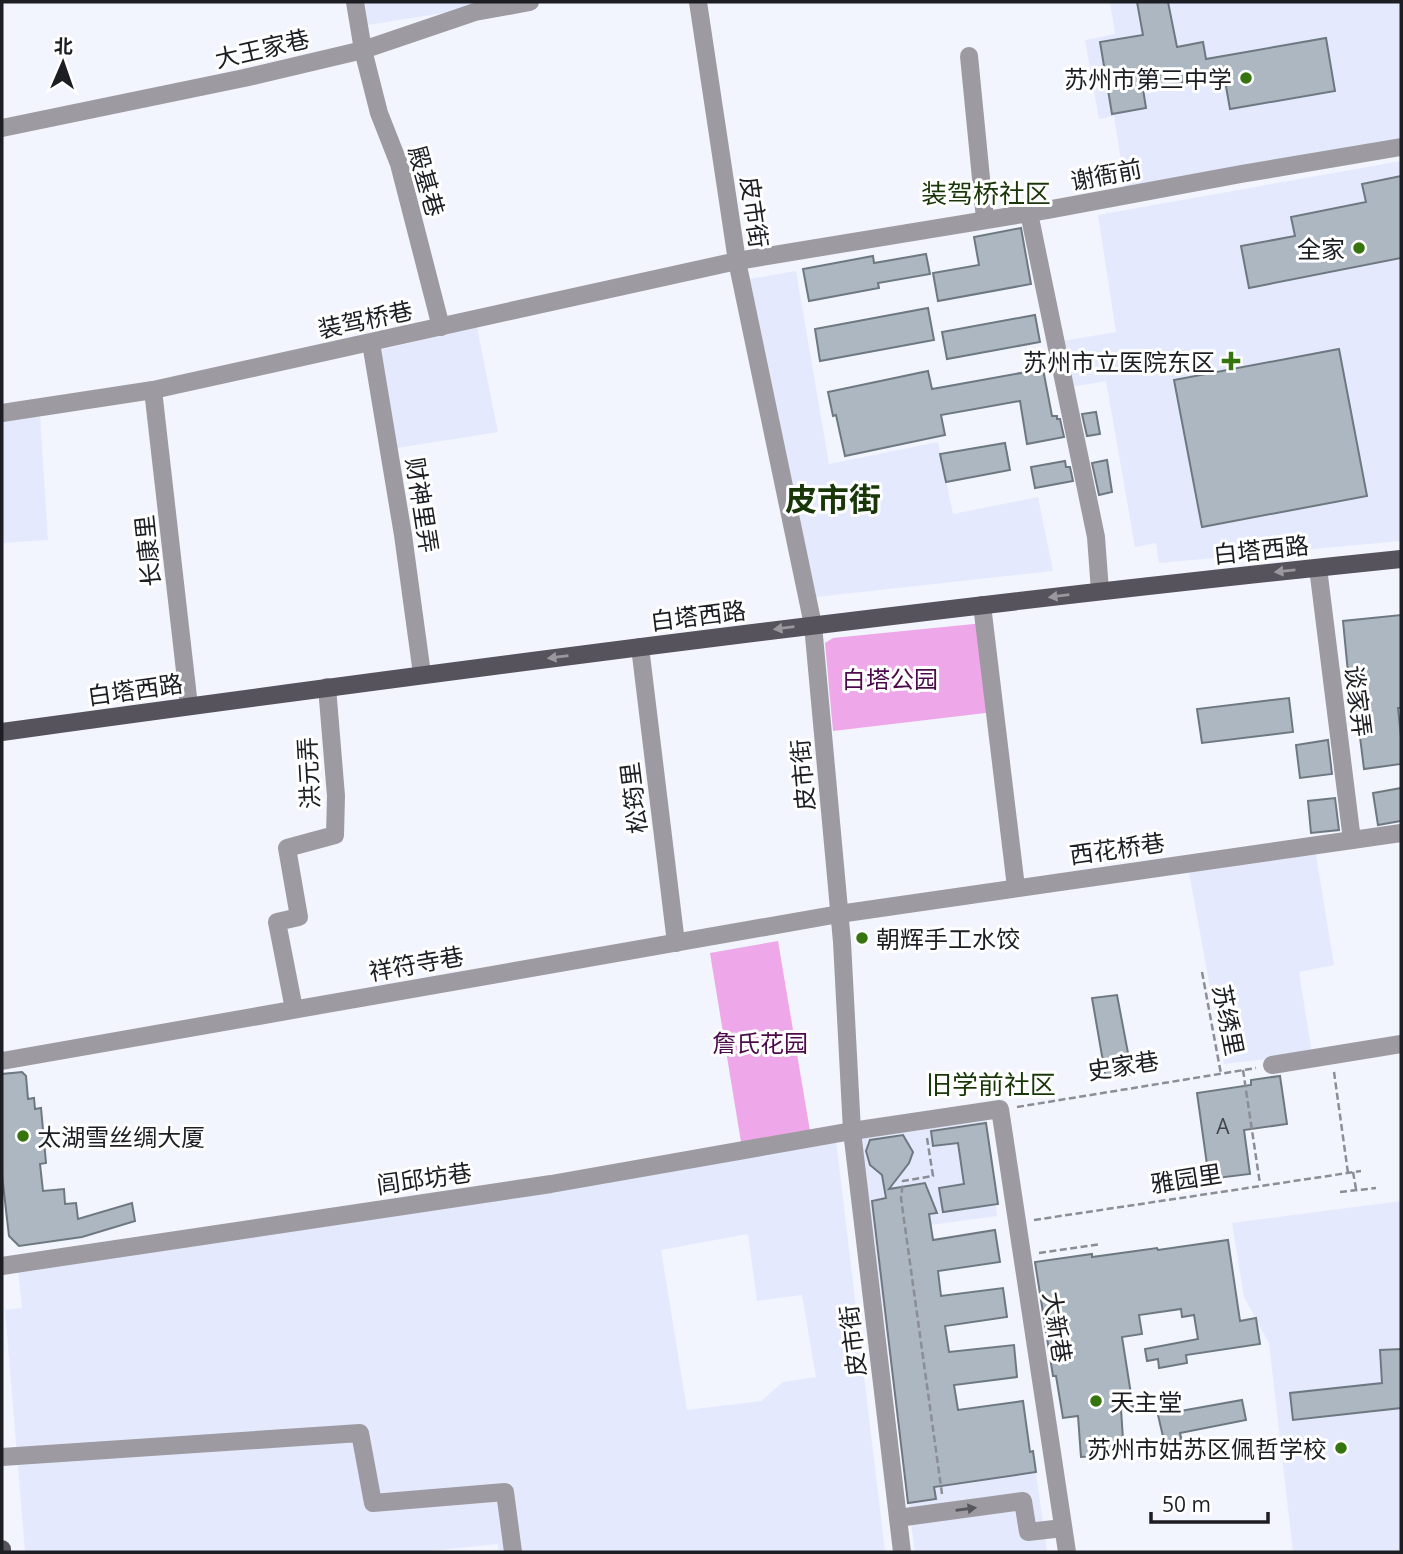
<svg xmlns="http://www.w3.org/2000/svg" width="1403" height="1554" viewBox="0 0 1403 1554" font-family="'Open Sans','Noto Sans SC',sans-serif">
<rect width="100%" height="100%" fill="#f2f5fd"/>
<g fill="#e4e9fe" fill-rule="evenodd">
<polygon points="365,2 512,2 368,25"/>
<polygon points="1110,2 1401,2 1401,142 1126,192 1114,116 1099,119 1085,40 1115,34"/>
<polygon points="1401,161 1401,541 1159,563 1156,543 1135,547 1106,381 1065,388 1057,342 1116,332 1098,215"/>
<polygon points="796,271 829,464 938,442 953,514 1038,497 1053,571 816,597 750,279"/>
<polygon points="477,327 498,432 397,448 380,350"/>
<polygon points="40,415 48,540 2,543 2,416"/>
<polygon points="1315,849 1334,965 1299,972 1312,1054 1224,1064 1188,867"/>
<polygon points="986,1119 997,1216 931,1225 965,1461 1033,1451 1047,1552 915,1552 860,1137"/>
<path d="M836,1140L885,1552H499L498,1544L420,1552H25L5,1310L22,1308L18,1270ZM748,1234L757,1301L802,1295L816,1377L783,1382L761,1401L687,1410L661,1250Z"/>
<polygon points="1401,1201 1401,1552 1293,1552 1269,1343 1244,1297 1232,1223"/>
</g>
<g fill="#eea7e8">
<polygon points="984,623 994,712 833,731 825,643 833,638"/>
<polygon points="778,941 810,1131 741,1142 710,953"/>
</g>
<g fill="#acb7c1" stroke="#6e7881" stroke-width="2">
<polygon points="1137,2 1168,2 1177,47 1203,42 1206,59 1326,38 1335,91 1230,109 1224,75 1143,89 1146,108 1112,114 1100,42 1143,35"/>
<polygon points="1401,176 1401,258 1249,288 1241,246 1295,236 1291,217 1366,202 1362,184"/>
<polygon points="1021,228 1031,284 938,301 933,273 979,265 974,237"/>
<polygon points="926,254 930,274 878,283 879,288 809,301 803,269 873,256 874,263"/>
<polygon points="928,308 934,340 820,361 815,329"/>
<polygon points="1035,315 1040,342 947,359 942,332"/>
<polygon points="1339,349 1367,496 1202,527 1174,380"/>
<polygon points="1043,369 1052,416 1057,416 1057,419 1060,419 1064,437 1027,444 1020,401 941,415 945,435 845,456 836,415 833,416 828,392 928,371 932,389"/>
<polygon points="1096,412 1100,434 1087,436 1082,414"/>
<polygon points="1005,443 1010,470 946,482 940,454"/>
<polygon points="1107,460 1112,492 1099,495 1092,463"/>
<polygon points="1065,461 1066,467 1070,467 1073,481 1035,488 1031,467"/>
<polygon points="1401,615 1401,708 1398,708 1401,737 1401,764 1364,769 1357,713 1352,714 1343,621"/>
<polygon points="1289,698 1293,732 1202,743 1197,709"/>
<polygon points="1328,740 1332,774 1300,778 1296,745"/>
<polygon points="1401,788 1401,821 1378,825 1373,793"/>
<polygon points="1335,798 1339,830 1311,833 1308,801"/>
<polygon points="1117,995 1132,1074 1106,1079 1092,998"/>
<polygon points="22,1072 26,1076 28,1099 34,1098 35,1109 41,1108 46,1163 40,1164 43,1191 64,1189 65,1204 76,1203 78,1219 132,1203 135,1221 82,1237 19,1246 9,1236 2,1175 2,1074"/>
<polygon points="1280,1076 1287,1124 1244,1130 1250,1174 1209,1179 1197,1093 1251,1085 1251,1080"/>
<polygon points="986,1123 998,1204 943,1212 939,1188 964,1184 958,1143 933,1146 931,1131"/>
<polygon points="903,1135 913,1152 909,1163 889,1189 925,1183 937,1213 929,1214 933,1240 995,1230 1000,1262 938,1271 941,1296 1003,1288 1007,1317 945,1326 949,1352 1014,1345 1017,1377 954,1385 958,1410 1023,1401 1030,1452 1033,1451 1036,1472 934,1487 936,1499 908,1503 872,1201 886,1198 882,1175 870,1165 866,1151 870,1140"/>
<polygon points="1228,1240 1240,1321 1256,1318 1260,1344 1186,1355 1187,1363 1159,1368 1158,1359 1147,1361 1145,1349 1198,1339 1194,1315 1182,1317 1181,1309 1139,1315 1142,1334 1122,1337 1133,1407 1121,1409 1124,1454 1081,1457 1078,1416 1063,1418 1056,1376 1053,1376 1035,1262 1092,1254 1092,1257 1157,1248 1158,1250"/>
<polygon points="1401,1349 1401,1408 1293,1420 1290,1393 1382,1383 1380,1350"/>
<polygon points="1242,1400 1246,1420 1180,1433 1182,1442 1165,1445 1158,1415"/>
</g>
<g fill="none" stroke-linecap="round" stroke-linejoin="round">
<g stroke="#8b8e94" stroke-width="2.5" stroke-dasharray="7 3.5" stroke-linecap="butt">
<polyline points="1202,972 1221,1074"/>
<polyline points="1243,1070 1260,1184"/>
<polyline points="1334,1072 1348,1173"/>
<polyline points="1017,1107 1256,1068"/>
<polyline points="927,1138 933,1176 903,1181 901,1198 942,1494"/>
<polyline points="1353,1172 1356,1189"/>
<polyline points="1340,1192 1376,1188"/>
<polyline points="1034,1220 1361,1171"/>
<polyline points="1039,1253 1101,1244"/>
</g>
<g stroke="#9d9ba1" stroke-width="18">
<polyline points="355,2 363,50 379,113 399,164 441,327"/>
<polyline points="698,2 737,261 813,625 842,942 852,1131 902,1552"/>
<polyline points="969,56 985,219"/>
<polyline points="2,128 244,78 363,50 475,12 530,2"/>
<polyline points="1029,213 1096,537 1100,591"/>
<polyline points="371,343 403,535 422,674"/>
<polyline points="153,390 189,706"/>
<polyline points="2,413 153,390 737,261 1047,210 1241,174 1401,147"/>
<polyline points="1318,568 1352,840"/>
<polyline points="982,605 1016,887"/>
<polyline points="640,647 676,943"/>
<polyline points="294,1009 277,922 299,917 287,848 335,835 336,796 327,687"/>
<polyline points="2,1061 839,914 1401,833"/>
<polyline points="1272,1065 1401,1044"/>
<polyline points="2,1266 551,1184 852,1131 1000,1109 1067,1552"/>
<polyline points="2,1457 360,1433 373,1503 505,1492 513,1552"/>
<polyline points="898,1518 1023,1501 1028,1532 1063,1528"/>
</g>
<g stroke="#56535c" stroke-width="18">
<path d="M2,732C468,668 933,607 1401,559"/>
<polyline points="2,1549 2,1552"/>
</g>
</g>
<defs><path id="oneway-solid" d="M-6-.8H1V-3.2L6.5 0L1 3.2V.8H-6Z" transform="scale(1.75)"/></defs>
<g fill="#9a989d">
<use href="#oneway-solid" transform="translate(1285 571) rotate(174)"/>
<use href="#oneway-solid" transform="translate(1059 596) rotate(173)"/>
<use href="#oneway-solid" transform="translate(784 628) rotate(173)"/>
<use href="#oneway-solid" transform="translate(558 657) rotate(173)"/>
</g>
<use fill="#56565c" href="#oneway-solid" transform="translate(966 1509) rotate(-8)"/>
<g fill="#36740d" stroke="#fff" stroke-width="2.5">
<circle cx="1246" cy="78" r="7"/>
<circle cx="1359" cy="248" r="7"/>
<path d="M1227.5 350.5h7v7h7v7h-7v7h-7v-7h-7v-7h7z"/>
<circle cx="862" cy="938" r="7"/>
<circle cx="23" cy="1136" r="7"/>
<circle cx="1096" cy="1401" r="7"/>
<circle cx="1341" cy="1448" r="7"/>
</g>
<g text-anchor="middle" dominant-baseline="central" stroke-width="6" stroke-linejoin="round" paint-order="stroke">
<g font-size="21" fill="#40444a">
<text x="1223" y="1126">A</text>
</g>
<g font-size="24" fill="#1c1e23" stroke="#fff">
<text transform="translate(262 48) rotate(-13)">大王家巷</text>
<text transform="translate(1106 174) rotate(-11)">谢衙前</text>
<text transform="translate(427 181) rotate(74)">殿基巷</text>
<text transform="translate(755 212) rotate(82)">皮市街</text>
<text transform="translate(365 319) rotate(-12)">装驾桥巷</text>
<text transform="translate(423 505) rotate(81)">财神里弄</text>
<text transform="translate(1261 549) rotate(-6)">白塔西路</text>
<text transform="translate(147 551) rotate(-96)">长康里</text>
<text transform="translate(698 615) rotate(-7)">白塔西路</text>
<text transform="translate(135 689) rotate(-8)">白塔西路</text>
<text transform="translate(1359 701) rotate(83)">谈家弄</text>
<text transform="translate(308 773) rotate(-93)">洪元弄</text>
<text transform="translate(802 775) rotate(-95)">皮市街</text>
<text transform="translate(633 798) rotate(-97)">松筠里</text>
<text transform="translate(1117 848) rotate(-8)">西花桥巷</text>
<text transform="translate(416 963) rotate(-10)">祥符寺巷</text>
<text transform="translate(1229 1020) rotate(79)">苏绣里</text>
<text transform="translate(1123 1065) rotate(-9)">史家巷</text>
<text transform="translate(424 1178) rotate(-8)">闾邱坊巷</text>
<text transform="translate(1186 1178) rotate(-9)">雅园里</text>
<text transform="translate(1058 1327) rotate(81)">大新巷</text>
<text transform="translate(852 1341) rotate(-97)">皮市街</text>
</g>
<g font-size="24" fill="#1c1e23" stroke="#fff" text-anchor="end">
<text x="1232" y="78">苏州市第三中学</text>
<text x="1345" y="248">全家</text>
<text x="1215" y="361">苏州市立医院东区</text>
<text x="876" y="938" text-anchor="start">朝辉手工水饺</text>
<text x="37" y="1136" text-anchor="start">太湖雪丝绸大厦</text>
<text x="1110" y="1401" text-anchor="start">天主堂</text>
<text x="1327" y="1448">苏州市姑苏区佩哲学校</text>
</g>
<g font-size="24" fill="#4b0a49" stroke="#fff">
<text x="890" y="678">白塔公园</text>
<text x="760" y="1042">詹氏花园</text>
</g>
<g font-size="26" fill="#183607" stroke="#fff">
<text x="986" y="193">装驾桥社区</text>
<text x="991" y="1084">旧学前社区</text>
</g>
<g font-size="32" font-weight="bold" fill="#183607" stroke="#fff">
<text x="833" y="498">皮市街</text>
</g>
</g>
<rect width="1403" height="1554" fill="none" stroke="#1c1e23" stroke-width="7"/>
<g transform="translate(63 63) rotate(2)" stroke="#ffffff" stroke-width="5" paint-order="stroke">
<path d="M0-5L12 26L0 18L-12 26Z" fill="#1c1e23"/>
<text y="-10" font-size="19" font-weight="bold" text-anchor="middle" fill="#1c1e23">北</text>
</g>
<path d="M1151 1512v10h117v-10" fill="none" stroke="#1c1e23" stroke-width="3.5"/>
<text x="1162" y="1512" font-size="21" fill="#1c1e23" stroke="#ffffff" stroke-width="5" paint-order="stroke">50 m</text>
</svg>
